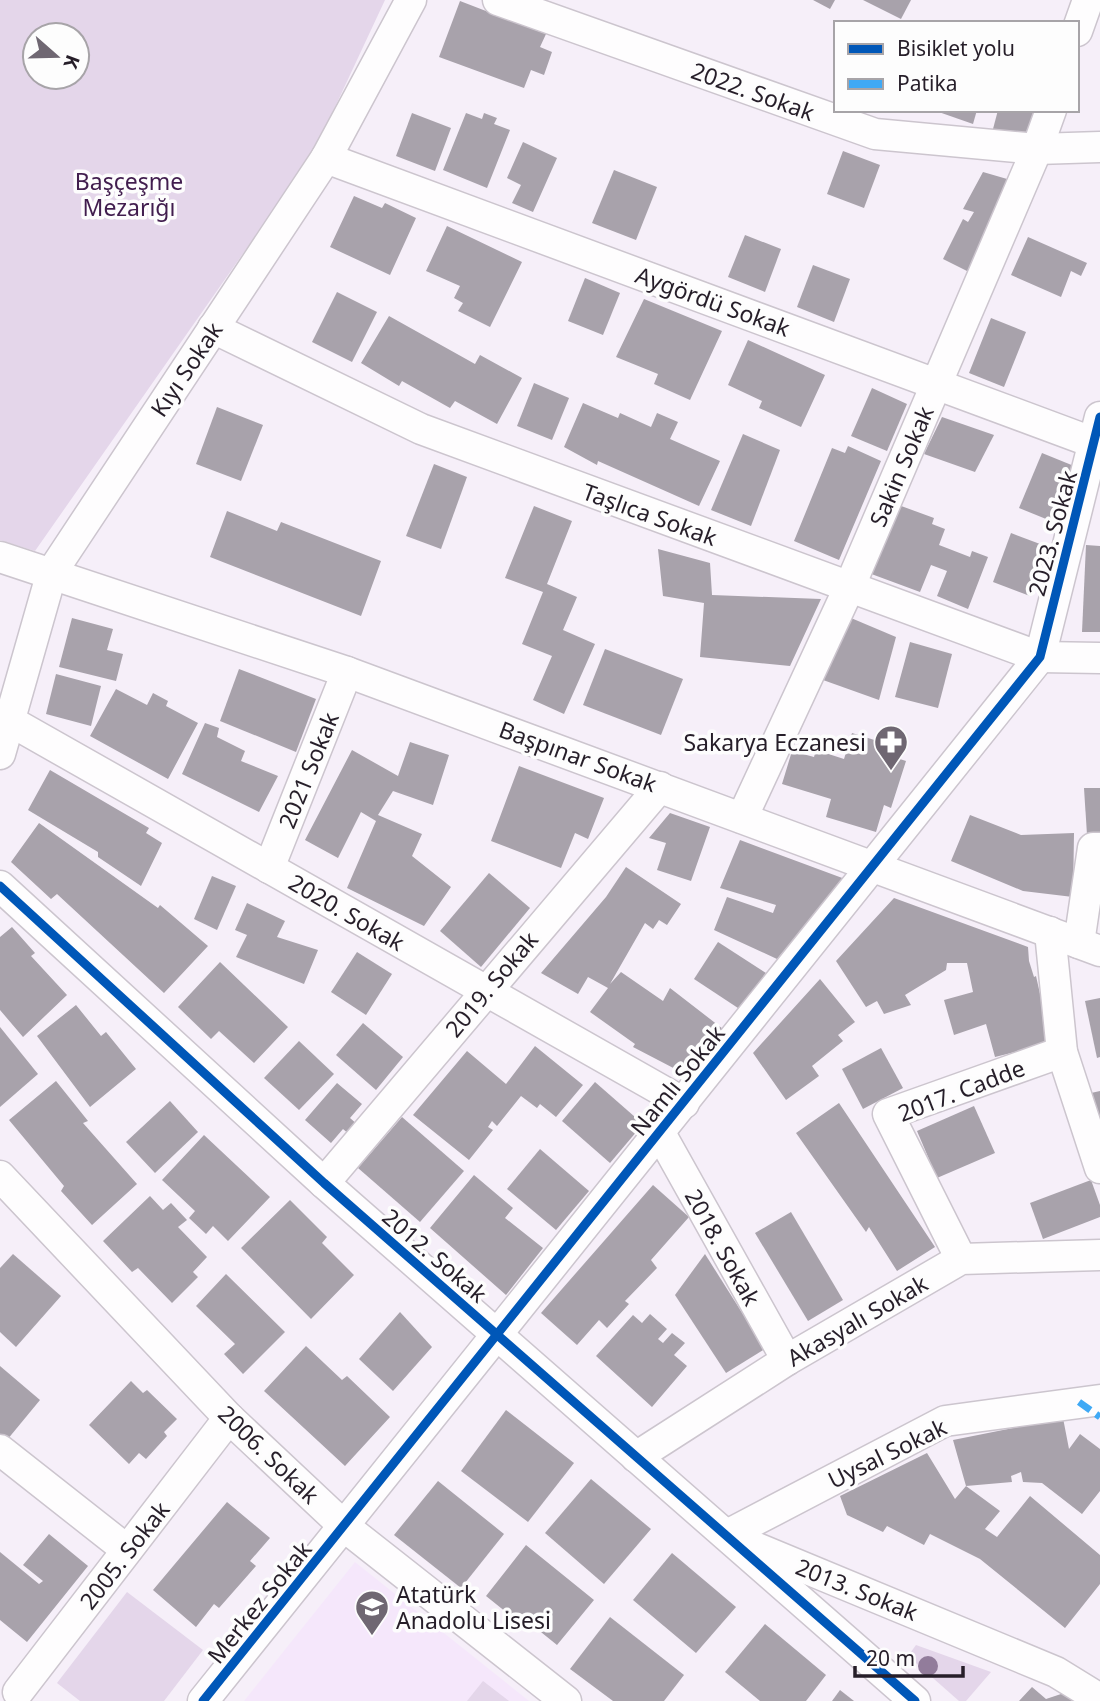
<svg xmlns="http://www.w3.org/2000/svg" width="1100" height="1701" viewBox="0 0 1100 1701" font-family="'Noto Sans',sans-serif">
<rect width="100%" height="100%" fill="#f6eff9"/>
<polygon fill="#f5e7fb" points="355,1562 529,1701 244,1701"/>
<g fill="#e4d6ea" fill-rule="evenodd">
<path d="M0,0H385L314,152L35,551L0,540ZM35,35H77V77H35Z"/>
<polygon points="127,1592 203,1650 164,1701 80,1701 57,1683"/>
<polygon points="916,1645 991,1672 966,1701 959,1701 908,1656"/>
<polygon points="483,1681 509,1701 467,1701"/>
</g>
<g fill="#a8a2ab">
<polygon points="813,0 835,0 830,9"/>
<polygon points="863,0 911,0 901,19"/>
<polygon points="460,1 546,34 540,47 552,52 544,75 531,70 524,88 439,57"/>
<polygon points="933,110 977,110 973,124"/>
<polygon points="998,110 1039,110 1032,138 993,129"/>
<polygon points="412,113 451,128 435,171 396,156"/>
<polygon points="466,113 482,119 484,113 497,118 494,124 510,130 487,188 443,170"/>
<polygon points="523,142 557,158 533,212 512,203 521,185 507,178"/>
<polygon points="843,151 880,165 864,208 827,194"/>
<polygon points="614,170 657,187 636,240 592,223"/>
<polygon points="983,172 1014,181 971,273 943,259 963,219 968,222 974,212 963,209"/>
<polygon points="354,196 382,208 385,203 416,218 390,275 330,247"/>
<polygon points="447,226 522,262 490,327 458,311 463,303 454,298 460,286 426,271"/>
<polygon points="745,235 781,249 765,292 728,277"/>
<polygon points="1028,237 1087,263 1081,276 1071,271 1061,297 1011,275"/>
<polygon points="813,265 850,279 834,322 797,307"/>
<polygon points="585,278 620,293 603,335 568,321"/>
<polygon points="337,292 377,312 352,362 312,342"/>
<polygon points="644,299 722,331 690,400 654,384 658,374 616,357"/>
<polygon points="389,316 475,364 480,355 522,378 497,424 455,401 450,408 402,381 399,386 361,363"/>
<polygon points="991,318 1026,332 1004,387 969,373"/>
<polygon points="748,340 825,375 801,427 759,408 762,401 728,385"/>
<polygon points="534,383 569,398 552,440 517,426"/>
<polygon points="872,388 907,404 887,451 851,436"/>
<polygon points="583,403 618,418 620,413 651,427 657,413 678,422 670,439 720,461 699,506 598,461 597,465 564,447"/>
<polygon points="217,407 263,425 241,481 196,464"/>
<polygon points="942,417 994,435 975,472 924,454"/>
<polygon points="743,434 780,450 751,526 711,510"/>
<polygon points="848,446 881,461 839,560 794,541 832,448 845,453"/>
<polygon points="1042,453 1074,466 1051,521 1019,508"/>
<polygon points="434,464 467,477 441,549 406,536"/>
<polygon points="893,503 934,518 932,524 945,529 939,545 970,557 972,551 988,557 968,609 937,596 947,571 931,565 920,592 866,572"/>
<polygon points="534,506 572,521 547,584 577,597 563,630 595,644 564,714 533,700 552,656 522,644 543,592 505,578"/>
<polygon points="227,511 277,531 281,522 381,561 361,616 210,557"/>
<polygon points="1011,533 1048,547 1030,596 993,582"/>
<polygon points="1086,545 1100,546 1100,632 1082,632"/>
<polygon points="658,549 710,563 712,595 821,599 790,666 700,657 704,603 663,596"/>
<polygon points="72,618 113,629 107,650 123,654 116,681 59,667"/>
<polygon points="851,618 896,637 879,700 823,680"/>
<polygon points="910,642 952,654 938,708 895,697"/>
<polygon points="605,649 683,679 661,735 583,705"/>
<polygon points="239,669 316,699 296,752 220,721"/>
<polygon points="56,674 101,686 91,726 46,714"/>
<polygon points="116,689 147,705 153,693 168,701 166,706 198,723 168,779 90,736"/>
<polygon points="205,723 219,728 217,737 245,751 241,761 278,776 259,812 182,774"/>
<polygon points="852,733 884,743 881,753 906,761 891,808 884,805 876,832 826,817 831,799 782,784 792,751 814,757 816,750 844,759"/>
<polygon points="410,742 449,755 433,805 393,791 378,815 422,834 412,856 451,887 424,926 347,888 376,821 361,812 338,858 305,840 352,750 398,776"/>
<polygon points="519,766 604,798 588,839 575,833 561,868 491,841"/>
<polygon points="50,770 149,828 146,833 162,843 141,886 98,857 98,852 28,810"/>
<polygon points="1084,788 1100,788 1100,834 1087,835"/>
<polygon points="670,813 710,827 691,881 657,870 666,843 649,838"/>
<polygon points="970,815 1021,835 1074,833 1073,897 1023,891 951,861"/>
<polygon points="39,823 158,908 160,905 208,946 164,993 57,894 51,899 11,862"/>
<polygon points="740,840 845,879 777,959 714,930 727,897 773,913 776,905 720,888"/>
<polygon points="626,867 681,904 667,925 659,920 653,929 645,923 610,984 621,972 663,1001 670,988 723,1029 681,1072 633,1047 635,1044 590,1012 608,988 588,977 578,994 541,973 606,897"/>
<polygon points="489,873 530,908 481,967 440,931"/>
<polygon points="212,876 236,886 217,930 194,919"/>
<polygon points="894,898 1028,947 1029,961 1034,977 1036,976 1051,1043 995,1057 986,1024 954,1035 944,1000 973,992 967,963 947,963 946,970 905,995 911,1005 884,1014 877,1001 866,1007 836,961"/>
<polygon points="247,903 285,921 277,937 318,950 304,984 236,957 247,935 235,930"/>
<polygon points="12,927 35,953 31,956 67,995 23,1037 0,1010 0,937"/>
<polygon points="718,942 766,973 741,1010 694,979"/>
<polygon points="357,952 392,974 366,1015 331,992"/>
<polygon points="220,962 288,1027 254,1063 219,1031 211,1039 178,1007"/>
<polygon points="820,979 855,1022 838,1035 843,1041 812,1066 819,1076 786,1100 753,1053"/>
<polygon points="1100,998 1100,1057 1097,1058 1085,1001"/>
<polygon points="76,1005 101,1036 106,1032 136,1069 90,1107 37,1036"/>
<polygon points="363,1023 403,1057 376,1090 336,1055"/>
<polygon points="0,1027 38,1074 0,1107"/>
<polygon points="299,1041 334,1074 299,1110 264,1078"/>
<polygon points="535,1046 583,1085 556,1117 540,1104 537,1108 521,1096 497,1126 492,1121 488,1127 493,1130 469,1160 413,1115 467,1051 506,1084"/>
<polygon points="881,1048 903,1088 863,1109 842,1069"/>
<polygon points="56,1081 88,1121 83,1123 137,1184 92,1225 61,1191 64,1186 9,1120"/>
<polygon points="595,1082 643,1124 610,1163 562,1121"/>
<polygon points="337,1083 362,1104 350,1118 358,1125 350,1135 343,1129 331,1143 305,1120"/>
<polygon points="1100,1091 1100,1124 1091,1093"/>
<polygon points="170,1101 198,1132 155,1173 126,1142"/>
<polygon points="839,1103 935,1247 897,1271 869,1227 866,1232 796,1133"/>
<polygon points="974,1106 995,1153 937,1178 917,1131"/>
<polygon points="402,1117 464,1171 420,1222 358,1168"/>
<polygon points="204,1135 270,1197 228,1241 213,1226 206,1234 189,1218 195,1211 162,1180"/>
<polygon points="540,1149 589,1191 556,1230 507,1189"/>
<polygon points="474,1175 513,1208 505,1218 543,1248 506,1295 430,1228"/>
<polygon points="1091,1180 1100,1205 1100,1217 1043,1239 1030,1203"/>
<polygon points="653,1185 689,1217 651,1260 657,1268 625,1301 629,1304 607,1328 599,1320 577,1345 541,1313"/>
<polygon points="150,1196 163,1210 171,1203 187,1220 178,1227 207,1257 193,1272 198,1277 172,1303 138,1268 132,1272 103,1241"/>
<polygon points="290,1200 327,1237 322,1243 354,1275 311,1319 241,1248"/>
<polygon points="791,1212 843,1300 808,1321 755,1233"/>
<polygon points="13,1254 61,1296 16,1347 0,1332 0,1268"/>
<polygon points="705,1254 765,1349 726,1373 675,1295"/>
<polygon points="226,1274 285,1332 243,1374 224,1354 235,1344 196,1306"/>
<polygon points="400,1312 432,1347 393,1391 359,1359"/>
<polygon points="650,1314 667,1329 658,1339 663,1343 672,1333 685,1343 674,1355 687,1366 652,1407 596,1356 633,1315 642,1323"/>
<polygon points="306,1346 342,1380 347,1376 390,1417 345,1466 264,1391"/>
<polygon points="0,1366 40,1400 7,1440 0,1434"/>
<polygon points="131,1381 143,1393 147,1390 177,1419 164,1432 167,1436 146,1459 139,1453 129,1464 89,1425"/>
<polygon points="506,1410 574,1463 528,1522 461,1471"/>
<polygon points="1063,1418 1069,1449 1080,1434 1100,1449 1100,1491 1082,1514 1042,1483 1023,1482 1021,1472 1011,1476 1012,1482 966,1486 953,1440"/>
<polygon points="927,1453 955,1499 966,1486 1000,1511 985,1529 997,1537 1030,1496 1100,1555 1100,1584 1065,1628 980,1559 930,1534 924,1545 887,1526 883,1532 847,1515 840,1496"/>
<polygon points="591,1479 651,1529 604,1584 545,1533"/>
<polygon points="438,1481 504,1534 461,1588 394,1535"/>
<polygon points="227,1502 270,1538 250,1561 256,1566 219,1608 214,1604 196,1627 153,1590"/>
<polygon points="49,1534 88,1566 27,1642 0,1620 0,1552 39,1584 43,1581 23,1565"/>
<polygon points="526,1545 594,1600 557,1645 526,1620 522,1625 486,1596"/>
<polygon points="672,1553 736,1607 696,1653 633,1600"/>
<polygon points="610,1617 684,1675 664,1701 613,1701 570,1669"/>
<polygon points="765,1624 826,1675 806,1701 760,1701 725,1672"/>
<polygon points="1032,1687 1046,1699 1064,1693 1074,1701 1019,1701"/>
<polygon points="840,1690 854,1701 832,1701"/>
</g>
<g fill="none" stroke-linecap="round" stroke-linejoin="round">
<g stroke="#ccc5ce" stroke-width="33">
<g id="minor">
<polyline points="498,0 875,134 1037,149 1100,147"/>
<polyline points="1077,31 1088,0"/>
<polyline points="326,158 1100,445"/>
<polyline points="213,328 421,429 1040,657 1100,658"/>
<polyline points="0,557 347,672 1100,951"/>
<polyline points="10,721 684,1103"/>
<polyline points="0,754 52,572 326,158 411,0"/>
<polyline points="742,818 849,588 1037,149 1051,110"/>
<polyline points="269,868 347,672"/>
<polyline points="0,886 324,1183 915,1701"/>
<polyline points="1050,932 1062,1052 1100,1168"/>
<polyline points="1079,943 1093,848 1100,848"/>
<polyline points="660,1133 787,1360"/>
<polyline points="0,1176 229,1418 345,1527 566,1701"/>
<polyline points="324,1183 660,787"/>
<polyline points="961,1259 888,1114 1062,1052"/>
<polyline points="0,1450 127,1550"/>
<polyline points="636,1457 787,1360 961,1259 1100,1255"/>
<polyline points="727,1535 945,1421 1100,1400"/>
<polyline points="747,1544 1056,1672 1100,1699"/>
<polyline points="18,1692 229,1418"/>
<polyline points="203,1701 1040,657 1100,417"/>
</g>
</g>
<use href="#minor" stroke="#fefdfe" stroke-width="30"/>
<polyline stroke="#3fa9f5" stroke-width="7" stroke-dasharray="14 7" stroke-linecap="butt" points="1079,1402 1100,1417"/>
<g stroke="#fdfdfd" stroke-width="13">
<g id="cycleway">
<polyline points="0,886 324,1183 915,1701"/>
<polyline points="203,1701 1040,657 1100,417"/>
</g>
</g>
<use href="#cycleway" stroke="#0057b8" stroke-width="9"/>
</g>
<circle fill="#927c9b" cx="928" cy="1666" r="10"/>
<defs>
<g id="pharmacy-pin" transform="scale(1.75)"><path d="M0 17L-7.5 6A9.5 9.5 0 1 1 7.5 6Z" fill="#6f6772" stroke="#fdfdfd"/><path d="M-2-6h4v4h4v4h-4v4h-4v-4h-4v-4h4Z" fill="#fff"/></g>
<g id="school-pin" transform="scale(1.75)"><path d="M0 17L-7.5 6A9.5 9.5 0 1 1 7.5 6Z" fill="#6f6772" stroke="#fdfdfd"/><path d="M0-5L7-2L0 1L-7-2ZM-4 1L0 2.5L4 1V4Q0 6-4 4Z" fill="#fff"/></g>
</defs>
<g fill-rule="evenodd">
<use href="#pharmacy-pin" x="891" y="742"/>
<use href="#school-pin" x="372" y="1607"/>
</g>
<g text-anchor="middle" dominant-baseline="central" stroke-width="7" stroke-linejoin="round" paint-order="stroke">
<g font-size="23" fill="#261e29" stroke="#fdfdfd">
<text transform="translate(753 91) rotate(20)">2022. Sokak</text>
<text transform="translate(713 301) rotate(20)">Aygördü Sokak</text>
<text transform="translate(186 369) rotate(-56)">Kıyı Sokak</text>
<text transform="translate(901 466) rotate(-67)">Sakin Sokak</text>
<text transform="translate(650 514) rotate(20)">Taşlıca Sokak</text>
<text transform="translate(1052 533) rotate(-75)">2023. Sokak</text>
<text transform="translate(578 756) rotate(20)">Başpınar Sokak</text>
<text transform="translate(308 770) rotate(-68)">2021 Sokak</text>
<text transform="translate(347 912) rotate(30)">2020. Sokak</text>
<text transform="translate(491 984) rotate(-50)">2019. Sokak</text>
<text transform="translate(677 1080) rotate(-51)">Namlı Sokak</text>
<text transform="translate(961 1090) rotate(-21)">2017. Cadde</text>
<text transform="translate(723 1247) rotate(61)">2018. Sokak</text>
<text transform="translate(435 1255) rotate(41)">2012. Sokak</text>
<text transform="translate(857 1320) rotate(-30)">Akasyalı Sokak</text>
<text transform="translate(887 1453) rotate(-26)">Uysal Sokak</text>
<text transform="translate(269 1454) rotate(44)">2006. Sokak</text>
<text transform="translate(124 1555) rotate(-52)">2005. Sokak</text>
<text transform="translate(857 1589) rotate(22)">2013. Sokak</text>
<text transform="translate(259 1602) rotate(-51)">Merkez Sokak</text>
</g>
<g font-size="23" fill="#411d4e" stroke="#fdfdfd">
<text x="129" y="181">Başçeşme<tspan x="129" dy="26">Mezarığı</tspan></text>
</g>
<g font-size="23" fill="#261e29" stroke="#fdfdfd" text-anchor="end">
<text x="866" y="742">Sakarya Eczanesi</text>
<text x="396" y="1594" text-anchor="start">Atatürk<tspan x="396" dy="26">Anadolu Lisesi</tspan></text>
</g>
</g>
<rect x="834" y="21" width="245" height="91" fill="#fdfdfd" stroke="#a7a4a8" stroke-width="2"/>
<rect x="848" y="44" width="35" height="10" fill="#0057b8" stroke="#a7a4a8" stroke-width="2"/>
<text x="897" y="56" font-size="21" fill="#261e29">Bisiklet yolu</text>
<rect x="848" y="79" width="35" height="10" fill="#3fa9f5" stroke="#a7a4a8" stroke-width="2"/>
<text x="897" y="91" font-size="21" fill="#261e29">Patika</text>
<g transform="translate(56 56) rotate(110)"><circle r="33" fill="#fdfdfd" stroke="#a7a4a8" stroke-width="2"/>
<path d="M0-5L12 26L0 18L-12 26Z" fill="#6f6772"/>
<text y="-10" font-size="19" font-weight="bold" text-anchor="middle" fill="#261e29">K</text>
</g>
<path d="M855 1666v10h108v-10" fill="none" stroke="#261e29" stroke-width="3.5"/>
<text x="866" y="1666" font-size="21" fill="#261e29" stroke="#fdfdfd" stroke-width="5" paint-order="stroke">20 m</text>
</svg>
